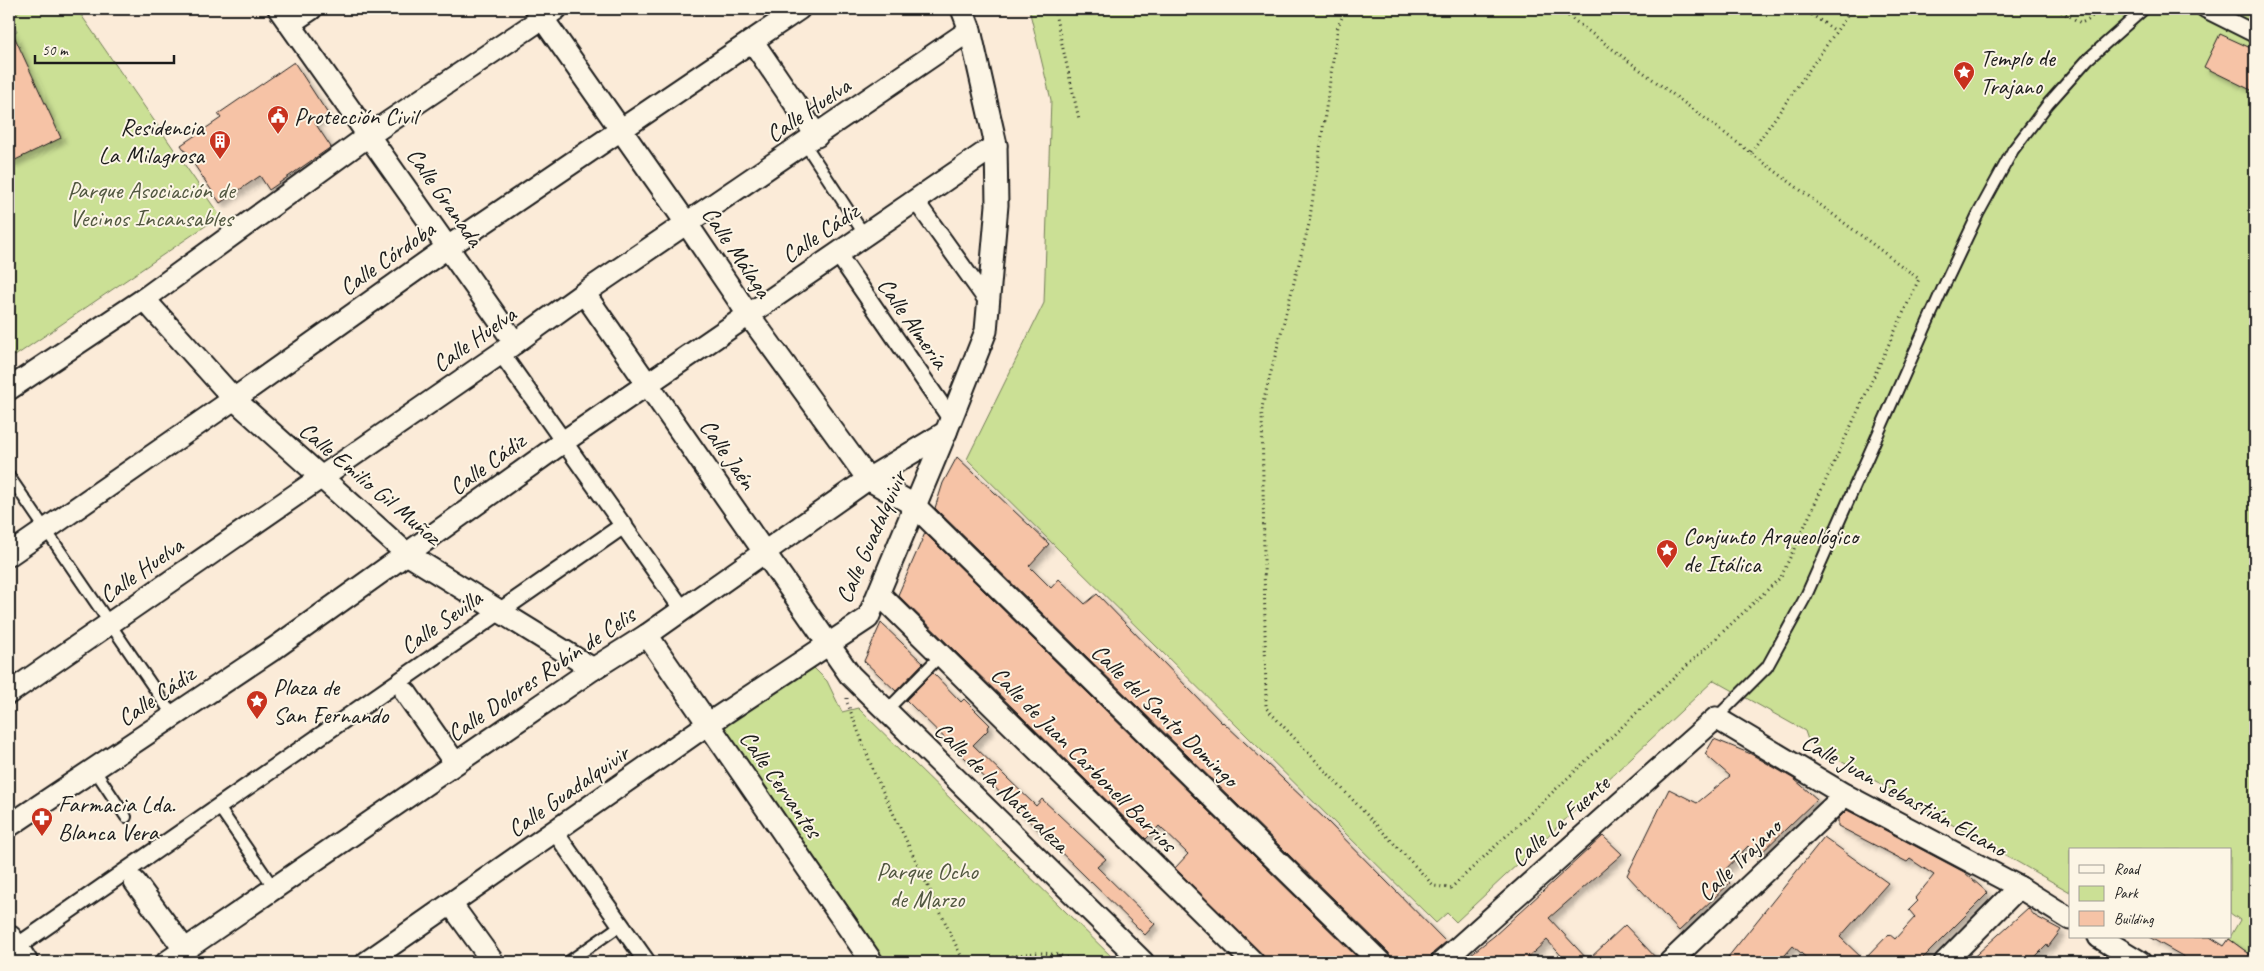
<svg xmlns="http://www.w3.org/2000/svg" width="2264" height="971" viewBox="0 0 2264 971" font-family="Caveat,sans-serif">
<defs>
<filter id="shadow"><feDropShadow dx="4.5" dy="4.5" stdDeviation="2.5" flood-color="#0004"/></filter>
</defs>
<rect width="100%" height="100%" fill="#fbebd8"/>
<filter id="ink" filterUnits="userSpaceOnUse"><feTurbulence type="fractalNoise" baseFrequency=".02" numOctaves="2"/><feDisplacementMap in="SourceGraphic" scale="10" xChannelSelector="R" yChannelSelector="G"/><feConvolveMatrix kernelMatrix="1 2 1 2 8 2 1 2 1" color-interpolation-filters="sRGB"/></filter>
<g filter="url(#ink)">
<g fill="#cbe095" stroke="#747e58">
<polygon points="24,9 77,9 220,216 15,356 9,348 9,35 17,31 10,16"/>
<polygon points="1029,9 2255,9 2255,958 2229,939 2240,920 2230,913 2230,850 2070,850 2070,892 1809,743 1805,731 1714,680 1456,922 1447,913 1436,923 967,459 1044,303 1051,100"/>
<polygon points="813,667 827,681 842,712 858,708 1117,962 887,962 724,727"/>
</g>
<g fill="#f6c3a6" stroke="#1c1c1c" filter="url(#shadow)">
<polygon points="9,25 61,138 9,163"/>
<polygon points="2220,34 2255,50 2255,92 2204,67"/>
<polygon points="294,62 328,114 315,123 331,147 269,190 260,176 220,203 181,145 221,118 218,114"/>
<polygon points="957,457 1049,544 1029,566 1051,588 1059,579 1085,604 1097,594 1222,723 1223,722 1326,820 1446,942 1433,953 1430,962 1392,962 1389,953 935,508 943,483"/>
<polygon points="925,533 1362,962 1269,962 1175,868 1188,854 1159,826 1146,839 898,595"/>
<polygon points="881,623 923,663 896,691 864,661"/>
<polygon points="933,673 961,702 964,699 990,725 987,728 988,730 973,745 1036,806 1042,799 1106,859 1097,867 1155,924 1145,935 906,700"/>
<polygon points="1714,739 1751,754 1794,779 1817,799 1758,856 1748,846 1721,874 1730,883 1679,931 1627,875 1669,789 1697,803 1730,776 1705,754"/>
<polygon points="1847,810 1964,872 1988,893 1919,962 1811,962 1793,946 1779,962 1724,962 1824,837 1888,883 1840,937 1864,960 1889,934 1895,939 1915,917 1909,910 1918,901 1915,898 1934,875 1910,859 1907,862 1838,826 1838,819"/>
<polygon points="1603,836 1622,854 1549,918 1588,960 1625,925 1658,960 1658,962 1567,962 1547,940 1523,962 1461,962 1494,936"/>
<polygon points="2028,908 2035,916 2061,930 2048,947 2047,945 2030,962 1968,962"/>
<polygon points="2149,937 2210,937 2224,946 2229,939 2255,958 2255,962 2193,962"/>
</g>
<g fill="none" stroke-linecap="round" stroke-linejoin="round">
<g stroke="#1c1c1c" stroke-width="14">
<g id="service">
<polyline points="805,144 864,234"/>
<polyline points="9,476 173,716"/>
<polyline points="886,711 941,655"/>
<polyline points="1716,718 1767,667 1806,596 1942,290 1978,214 2013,150 2048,104 2088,59 2144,9"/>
<polyline points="94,769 126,817"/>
<polyline points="218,806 274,888"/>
<polyline points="568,962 621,925"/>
</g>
</g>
<g stroke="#1c1c1c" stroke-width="20">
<g id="pedestrian">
<polyline points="2205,9 2255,34"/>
<polyline points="915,200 988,302"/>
<polyline points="837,253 951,419"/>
<polyline points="501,353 683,610"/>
<polyline points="555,832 647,962"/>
<polyline points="15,948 624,525"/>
</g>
</g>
<g stroke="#1c1c1c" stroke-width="25">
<g id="minor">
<polyline points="279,9 515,343"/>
<polyline points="536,9 687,224 748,314 868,479 914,505 1380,962"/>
<polyline points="290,23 311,9"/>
<polyline points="753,42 817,136"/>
<polyline points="584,293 850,675 1143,962"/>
<polyline points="144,299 234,399 407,554 593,669"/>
<polyline points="9,389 144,299 368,136 556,9"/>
<polyline points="9,555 234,399 448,247 799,9"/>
<polyline points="879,594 1253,962"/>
<polyline points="647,635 872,962"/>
<polyline points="9,693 501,353 584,293 970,30"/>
<polyline points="406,693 455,763"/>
<polyline points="9,826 275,648 563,442 996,145"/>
<polyline points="135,882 185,950"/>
<polyline points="451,904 493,962"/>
<polyline points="2099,937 2140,962"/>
<polyline points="167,962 593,669 647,635 868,479 946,432"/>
<polyline points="367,962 708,724 868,618 946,432 986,331 997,205 996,145 970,30 962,9"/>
<polyline points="1442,962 1716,718 1845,795 2019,887 2070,919"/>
<polyline points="1670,962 1845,795"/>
<polyline points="1945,962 2019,887"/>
</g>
</g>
<g stroke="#1c1c1c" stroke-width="30">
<polyline id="tertiary" points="9,939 24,962"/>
</g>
<g stroke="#1c1c1c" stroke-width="3" stroke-dasharray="1 4" stroke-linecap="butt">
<polyline points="1054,9 1079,119"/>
<polyline points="1346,9 1338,26 1309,224 1262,407 1266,708 1434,886 1451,888 1781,577 1919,279 1563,12 1565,9"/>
<polyline points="1803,9 1836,31"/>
<polyline points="2057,9 2081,23 2088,20 2100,9"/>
<polyline points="1751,152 1852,9"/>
<polyline points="847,698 847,702 875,775 964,962"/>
<path d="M987,962C1019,955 1045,946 1076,962"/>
</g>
<use href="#service" stroke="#fcf5e5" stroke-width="10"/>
<use href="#pedestrian" stroke="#fcf5e5" stroke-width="16"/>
<use href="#minor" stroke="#fcf5e5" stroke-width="21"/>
<use href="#tertiary" stroke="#fcf5e5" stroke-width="26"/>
</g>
</g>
<defs>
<g id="sight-pin" transform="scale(1.125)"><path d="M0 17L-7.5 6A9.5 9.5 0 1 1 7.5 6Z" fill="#c8321e" stroke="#fcf5e5"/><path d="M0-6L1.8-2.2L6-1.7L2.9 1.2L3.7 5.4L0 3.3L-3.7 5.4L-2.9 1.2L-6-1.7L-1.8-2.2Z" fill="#fff"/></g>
<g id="civic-pin" transform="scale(1.125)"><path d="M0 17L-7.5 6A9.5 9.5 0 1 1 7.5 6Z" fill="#c8321e" stroke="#fcf5e5"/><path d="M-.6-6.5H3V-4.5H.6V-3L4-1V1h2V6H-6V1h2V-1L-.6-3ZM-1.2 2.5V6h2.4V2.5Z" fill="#fff"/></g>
<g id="building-pin" transform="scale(1.125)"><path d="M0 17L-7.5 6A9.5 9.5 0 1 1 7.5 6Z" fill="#c8321e" stroke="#fcf5e5"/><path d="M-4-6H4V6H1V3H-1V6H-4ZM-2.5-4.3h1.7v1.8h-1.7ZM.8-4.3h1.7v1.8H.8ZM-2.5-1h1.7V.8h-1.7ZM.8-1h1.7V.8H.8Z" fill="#fff"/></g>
<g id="pharmacy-pin" transform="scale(1.125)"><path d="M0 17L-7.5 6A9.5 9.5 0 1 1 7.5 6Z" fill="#c8321e" stroke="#fcf5e5"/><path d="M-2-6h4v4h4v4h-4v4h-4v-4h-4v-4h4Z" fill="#fff"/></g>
</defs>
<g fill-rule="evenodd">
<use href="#sight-pin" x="1964" y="72"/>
<use href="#civic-pin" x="278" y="116"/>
<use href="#building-pin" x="220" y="141"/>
<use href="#sight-pin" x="1667" y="550"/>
<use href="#sight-pin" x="257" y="701"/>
<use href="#pharmacy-pin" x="42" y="818"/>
</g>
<g text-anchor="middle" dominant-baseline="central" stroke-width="4" stroke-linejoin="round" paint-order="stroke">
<g font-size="24" fill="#1c1c1c" stroke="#fcf5e5" text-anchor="start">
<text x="1980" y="58">Templo de<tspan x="1980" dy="28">Trajano</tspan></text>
<text x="294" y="116">Protección Civil</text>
<text x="204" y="127" text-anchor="end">Residencia<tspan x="204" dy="28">La Milagrosa</tspan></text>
<text x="1683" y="536">Conjunto Arqueológico<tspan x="1683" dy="28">de Itálica</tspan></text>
<text x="273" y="687">Plaza de<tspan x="273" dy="28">San Fernando</tspan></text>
<text x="58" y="804">Farmacia Lda.<tspan x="58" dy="28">Blanca Vera</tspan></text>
</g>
<g font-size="24" fill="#1c1c1c" stroke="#fcf5e5">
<text transform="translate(808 110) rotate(-34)">Calle Huelva</text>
<text transform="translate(445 197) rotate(55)">Calle Granada</text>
<text transform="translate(820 233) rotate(-34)">Calle Cádiz</text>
<text transform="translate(737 252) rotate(56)">Calle Málaga</text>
<text transform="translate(387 258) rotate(-35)">Calle Córdoba</text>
<text transform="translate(913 323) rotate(55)">Calle Almería</text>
<text transform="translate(474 339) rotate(-35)">Calle Huelva</text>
<text transform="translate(728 454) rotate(55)">Calle Jaén</text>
<text transform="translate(487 464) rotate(-36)">Calle Cádiz</text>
<text transform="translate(370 483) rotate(40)">Calle Emilio Gil Muñoz</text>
<text transform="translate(871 537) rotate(-66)">Calle Guadalquivir</text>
<text transform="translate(141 570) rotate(-35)">Calle Huelva</text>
<text transform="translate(441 622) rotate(-35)">Calle Sevilla</text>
<text transform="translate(541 674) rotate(-34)">Calle Dolores Rubín de Celis</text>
<text transform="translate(156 696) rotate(-34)">Calle Cádiz</text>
<text transform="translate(1165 715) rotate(44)">Calle del Santo Domingo</text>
<text transform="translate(1084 759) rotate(45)">Calle de Juan Carbonell Barrios</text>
<text transform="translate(781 784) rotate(55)">Calle Cervantes</text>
<text transform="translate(1002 787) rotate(44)">Calle de la Naturaleza</text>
<text transform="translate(568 791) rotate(-35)">Calle Guadalquivir</text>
<text transform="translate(1904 795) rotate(29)">Calle Juan Sebastián Elcano</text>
<text transform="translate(1560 821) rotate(-42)">Calle La Fuente</text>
<text transform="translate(1739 860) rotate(-44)">Calle Trajano</text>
</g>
<g font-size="24" fill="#515740" stroke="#fcf5e5">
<text x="151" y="190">Parque Asociación de<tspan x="151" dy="28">Vecinos Incansables</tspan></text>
<text x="927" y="871">Parque Ocho<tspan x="927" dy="28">de Marzo</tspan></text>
</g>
</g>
<rect width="2264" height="971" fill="none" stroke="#fcf5e5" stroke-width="30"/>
<rect x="15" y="15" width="2234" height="941" fill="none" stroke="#1c1c1c" stroke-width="2" filter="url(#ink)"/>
<rect x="2069" y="848" width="162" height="90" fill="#fcf5e5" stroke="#a29e95"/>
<rect x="2079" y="865" width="25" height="8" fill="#fcf5e5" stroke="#a29e95"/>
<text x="2114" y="874" font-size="15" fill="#1c1c1c">Road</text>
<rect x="2079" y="886" width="25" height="15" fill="#cbe095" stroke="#a29e95"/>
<text x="2114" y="898" font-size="15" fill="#1c1c1c">Park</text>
<rect x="2079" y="911" width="25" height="15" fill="#f6c3a6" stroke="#a29e95"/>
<text x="2114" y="924" font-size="15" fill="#1c1c1c">Building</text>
<path d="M35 55v8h139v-8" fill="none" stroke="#1c1c1c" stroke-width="2.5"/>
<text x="42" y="55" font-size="15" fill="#1c1c1c" stroke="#fcf5e5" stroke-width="4" paint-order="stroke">50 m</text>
</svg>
